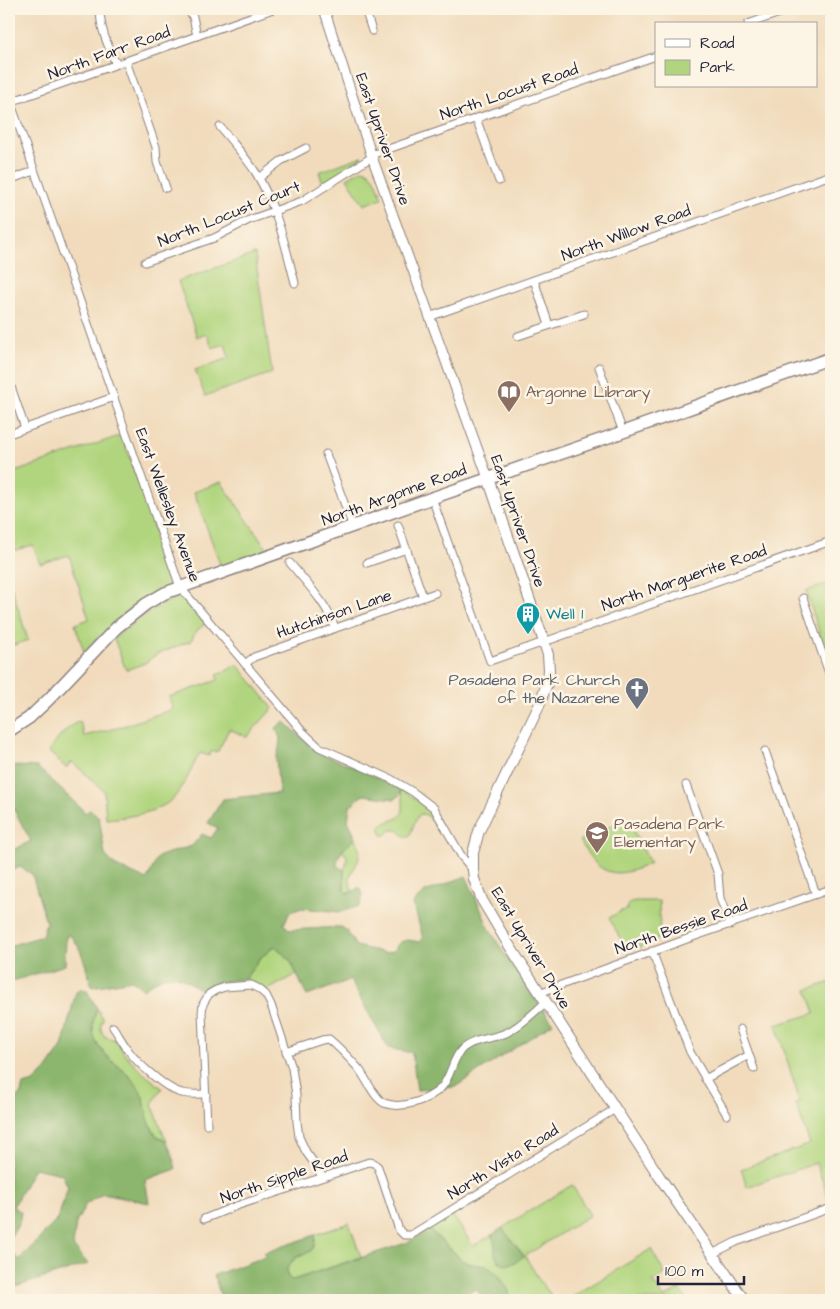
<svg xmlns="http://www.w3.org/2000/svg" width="840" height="1309" viewBox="0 0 840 1309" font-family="'Architects Daughter',sans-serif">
<rect width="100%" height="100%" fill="#fcf5e5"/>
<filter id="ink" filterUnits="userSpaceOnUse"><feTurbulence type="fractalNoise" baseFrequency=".02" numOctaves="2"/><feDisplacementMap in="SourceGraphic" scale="10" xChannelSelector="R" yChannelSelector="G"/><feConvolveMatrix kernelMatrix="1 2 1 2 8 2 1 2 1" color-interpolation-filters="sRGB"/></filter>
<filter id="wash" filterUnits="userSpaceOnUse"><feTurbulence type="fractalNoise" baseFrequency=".0096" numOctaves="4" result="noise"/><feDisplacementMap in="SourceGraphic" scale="20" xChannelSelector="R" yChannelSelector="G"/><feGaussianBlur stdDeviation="1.12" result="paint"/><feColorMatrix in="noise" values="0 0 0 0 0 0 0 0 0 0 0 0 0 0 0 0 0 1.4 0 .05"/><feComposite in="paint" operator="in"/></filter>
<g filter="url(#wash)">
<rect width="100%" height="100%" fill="#f1dbbc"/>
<g fill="#b1d57e" stroke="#6a7c5c">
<polygon points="362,156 360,159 323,183 319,172"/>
<path d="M363,169C376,173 378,187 382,198L364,205L347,178Z"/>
<polygon points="255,254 272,373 205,396 195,370 229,358 225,344 212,348 207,334 197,337 178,281"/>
<path d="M122,435L173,584C137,599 111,625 84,652L75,624L89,619L69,555L40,564L33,545L9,552V474Z"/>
<polygon points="221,482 268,550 221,567 194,492"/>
<polygon points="9,579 28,640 9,647"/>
<polygon points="831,583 831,669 806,591"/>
<path d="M178,597L183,598L205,624L196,631L191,641L157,654L145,663L126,670L114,639C133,622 155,607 178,597Z"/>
<path d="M237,664L273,708L247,737L229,729L218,751L211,752L209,756L200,753C193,765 186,783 177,794C163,813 128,817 106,819L104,791L72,762L66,768L49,752V750C58,739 67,726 80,721L84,736L117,728L173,709L169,697L218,680L217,675L228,670Z"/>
<path d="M402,790C419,801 430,808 441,826L436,829C432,822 429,813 420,814C414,821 413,829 409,837H405L398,830H391L386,835H382L380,830V826C389,818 404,823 403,805C403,800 403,797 401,793Z"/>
<path d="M623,820L629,822L650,863C615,881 597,875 580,840Z"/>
<path d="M355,839C361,847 361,856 356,865C355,869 351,872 350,876C349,881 351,887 353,892L347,893L344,889V870L347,862V857L342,850Z"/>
<path d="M636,901H659L660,939H644V942L641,947L627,950L609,918L621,911L627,910C627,902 629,902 636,901Z"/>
<polygon points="275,946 290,960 297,974 266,991 258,984 245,979 259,959"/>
<polygon points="831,982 831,1205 816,1163 747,1187 741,1169 810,1144 796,1104 800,1102 776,1025 815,1013 807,990"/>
<polygon points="97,1008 103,1019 101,1024 101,1030 104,1036 116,1040 124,1053 143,1073 162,1088 152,1104 167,1142 155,1134 147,1117 144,1100 124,1070 112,1061 98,1045 93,1036 92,1025"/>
<path d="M572,1185L590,1215L525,1256L540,1281L555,1300H511L508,1289L486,1266L471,1264L463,1261L429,1229L452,1214L473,1246L492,1235C497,1244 493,1251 499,1262L524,1256L502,1228Z"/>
<path d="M349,1223L361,1257L293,1280L287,1278L286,1269C289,1266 291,1262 294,1260C306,1249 316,1257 315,1235Z"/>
<polygon points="651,1249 665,1274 653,1282 664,1298 679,1289 687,1300 567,1300"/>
</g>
<g fill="#8cb66d" stroke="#576c54">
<path d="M284,721L305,741L319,753L355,767L402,790L398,797L394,799L363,795L350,806L348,821L353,831L355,839C347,846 336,854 337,866L344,870V889L347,893L353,892L359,887L363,894L360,906L341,912L302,908L290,912L284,924L290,930L341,927L346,930L356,946L385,953L393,951L400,942L408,940L420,942L423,938L413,903L423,893L466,876L488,926L510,963L553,1023L455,1087L417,1090L412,1053L388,1048L350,980L307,996L290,960L275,946L259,959L245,979L219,982L201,990C173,972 172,969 143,989L132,980L92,987C87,972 82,945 69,935L66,936L65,965L9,982V946L42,936L46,922L32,874L20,867L9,872V852L31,841L14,810L9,804V759L10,758L13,766L37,767L86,813L90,809L99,817L105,855L114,865L147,880L157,858L162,855L192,846L202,834L211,838L218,828L208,823L223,799L279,793L276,759L279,749L280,738L276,728Z"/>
<path d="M81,989L87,991L97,1008C95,1014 93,1020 93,1027C92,1056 128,1067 140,1090C147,1103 146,1123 155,1134C158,1138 164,1139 167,1143C171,1148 174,1162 176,1169L145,1180L149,1203L103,1193L86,1204L76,1223L73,1246L88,1264L9,1289V1248L19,1260L57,1220L68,1187L62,1174L34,1168L13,1207L21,1212C20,1223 16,1230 9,1238V1110L21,1093L23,1085L34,1082L47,1069L62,1047L76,992Z"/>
<path d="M502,1228L524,1256L516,1262L506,1265C488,1257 499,1249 492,1235Z"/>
<path d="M429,1229L463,1261L471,1264L486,1266L498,1274L508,1289L511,1300H485L476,1289L463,1295L461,1300H222L214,1275L265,1257L264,1253L315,1235C316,1257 306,1249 294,1259C291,1262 289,1266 287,1269L288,1278L293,1280L409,1242Z"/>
</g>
</g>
<g filter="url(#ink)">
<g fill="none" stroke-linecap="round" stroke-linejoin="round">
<g stroke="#8a7e7c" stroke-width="9">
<g id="minor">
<path d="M100,9C100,29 108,46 116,64"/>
<polyline points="188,9 193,17 197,36"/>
<polyline points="365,9 372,31"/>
<polyline points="748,24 791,9"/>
<polyline points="126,61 156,147 157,162 166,188"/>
<polyline points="9,98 180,587 302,731 319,747 391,779 413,792 434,808 462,857 473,870"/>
<polyline points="10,102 273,9"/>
<polyline points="476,118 499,181"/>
<path d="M220,127C232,142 246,157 256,173C277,208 285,244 295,283"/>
<polyline points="371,155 656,56"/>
<polyline points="259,178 281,161 306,148"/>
<polyline points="9,180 34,171"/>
<polyline points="145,262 214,238 249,220 302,201 372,157"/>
<polyline points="534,280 549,325"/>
<polyline points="429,317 831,175"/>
<polyline points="518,336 584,314"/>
<polyline points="599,367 623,432"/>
<polyline points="9,381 25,428"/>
<polyline points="9,434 114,397"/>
<polyline points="326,454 353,527"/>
<polyline points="432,498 490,661 831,541"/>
<polyline points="398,525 423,597"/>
<path d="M290,563C307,584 326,602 335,628"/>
<polyline points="367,563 407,549"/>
<polyline points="803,598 831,679"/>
<polyline points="245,664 254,657 435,593"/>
<polyline points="765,751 816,894"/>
<polyline points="686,785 718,874 720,898 730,925"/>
<polyline points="652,951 690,1052 727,1115"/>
<polyline points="539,993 687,939 831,889"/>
<path d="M113,1027C118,1034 123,1043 128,1050C137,1063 167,1090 182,1093C190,1095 198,1094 206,1094"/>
<polyline points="740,1029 754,1069"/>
<path d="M286,1052L322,1040L329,1039C340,1048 350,1059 359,1069C366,1078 374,1098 384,1103C402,1110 428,1100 441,1088C452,1076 452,1058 463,1048C476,1038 492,1039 506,1033C521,1026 533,1013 546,1002"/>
<polyline points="705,1079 749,1055"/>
<polyline points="207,1125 202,1013 203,1004 209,994 216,990 225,987 251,985 259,989 266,995 271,1005 292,1068 296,1095 297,1122 299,1137 306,1152 317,1167 322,1177"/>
<polyline points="204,1219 236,1206 369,1162 374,1163 378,1167 399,1230 404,1235 411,1235 615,1109"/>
<polyline points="712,1254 736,1242 831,1208"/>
</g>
</g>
<g stroke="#8a7e7c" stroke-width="11">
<polyline id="tertiary" points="324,9 372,157 488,478"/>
</g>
<g stroke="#8a7e7c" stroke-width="12">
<polyline id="secondary" points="488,478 544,642 548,655 549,670 548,681 545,689 538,708 479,831 473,853 473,870 474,879 482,900 507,942 659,1176 744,1300"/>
</g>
<g stroke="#8a7e7c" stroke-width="14">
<polyline id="primary" points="9,731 29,718 49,699 116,628 146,604 165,593 432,498 623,432 831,358"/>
</g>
<use href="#minor" stroke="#fff" stroke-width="7"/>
<use href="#tertiary" stroke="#fff" stroke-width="9"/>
<use href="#secondary" stroke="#fff" stroke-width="10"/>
<use href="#primary" stroke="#fff" stroke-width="11"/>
</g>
</g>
<defs>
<g id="library-pin" transform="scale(1.25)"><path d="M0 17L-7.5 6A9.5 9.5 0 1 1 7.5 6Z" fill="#8d6e63" stroke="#fcf5e5"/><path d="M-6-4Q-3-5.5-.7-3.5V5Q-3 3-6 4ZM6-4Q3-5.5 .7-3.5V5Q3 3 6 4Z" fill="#fff"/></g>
<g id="building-pin" transform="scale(1.25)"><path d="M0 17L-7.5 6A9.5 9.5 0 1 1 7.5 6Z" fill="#0f9aa8" stroke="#fcf5e5"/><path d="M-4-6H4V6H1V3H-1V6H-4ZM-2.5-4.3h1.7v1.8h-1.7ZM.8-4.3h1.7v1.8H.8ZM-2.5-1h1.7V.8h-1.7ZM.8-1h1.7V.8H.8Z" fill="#fff"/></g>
<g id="church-pin" transform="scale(1.25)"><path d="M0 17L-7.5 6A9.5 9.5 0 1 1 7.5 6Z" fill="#6b7280" stroke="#fcf5e5"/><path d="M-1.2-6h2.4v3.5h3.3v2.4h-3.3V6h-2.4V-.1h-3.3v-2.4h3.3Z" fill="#fff"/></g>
<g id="school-pin" transform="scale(1.25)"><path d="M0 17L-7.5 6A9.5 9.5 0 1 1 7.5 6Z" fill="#8d6e63" stroke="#fcf5e5"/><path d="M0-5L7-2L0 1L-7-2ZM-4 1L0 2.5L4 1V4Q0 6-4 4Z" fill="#fff"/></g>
</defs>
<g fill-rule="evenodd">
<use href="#library-pin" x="509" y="392"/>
<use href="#building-pin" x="528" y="614"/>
<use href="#church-pin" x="637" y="689"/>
<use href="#school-pin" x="597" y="833"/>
</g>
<g text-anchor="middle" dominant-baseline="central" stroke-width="5" stroke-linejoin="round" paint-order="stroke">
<g font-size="16" fill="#22223b" stroke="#fcf5e5">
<text transform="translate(109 53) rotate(-20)">North Farr Road</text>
<text transform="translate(509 92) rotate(-19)">North Locust Road</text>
<text transform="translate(383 139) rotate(71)">East Upriver Drive</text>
<text transform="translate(229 214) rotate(-22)">North Locust Court</text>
<text transform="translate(626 233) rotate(-20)">North Willow Road</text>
<text transform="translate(394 495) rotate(-20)">North Argonne Road</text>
<text transform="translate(168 505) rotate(70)">East Wellesley Avenue</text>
<text transform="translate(518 521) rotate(71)">East Upriver Drive</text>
<text transform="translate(684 578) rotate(-19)">North Marguerite Road</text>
<text transform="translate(334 614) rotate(-19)">Hutchinson Lane</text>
<text transform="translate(681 927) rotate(-19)">North Bessie Road</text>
<text transform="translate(531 948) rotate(59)">East Upriver Drive</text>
<text transform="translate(503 1162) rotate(-32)">North Vista Road</text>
<text transform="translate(284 1177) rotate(-19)">North Sipple Road</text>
</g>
<g font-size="16" fill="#785e54" stroke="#fcf5e5" text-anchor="start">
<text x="526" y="392">Argonne Library</text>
<text x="614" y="824">Pasadena Park<tspan x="614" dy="18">Elementary</tspan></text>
</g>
<g font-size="16" fill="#0d838f" stroke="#fcf5e5" text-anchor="start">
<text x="546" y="614">Well 1</text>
</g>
<g font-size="16" fill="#5b616d" stroke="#fcf5e5" text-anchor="end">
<text x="620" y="680">Pasadena Park Church<tspan x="620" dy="18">of the Nazarene</tspan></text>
</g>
</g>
<rect width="840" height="1309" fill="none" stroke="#fcf5e5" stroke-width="30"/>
<rect x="655" y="22" width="162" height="65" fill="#fcf5e5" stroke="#a5a1a1"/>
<rect x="665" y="39" width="25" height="8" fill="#ffffff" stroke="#a5a1a1"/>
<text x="700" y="48" font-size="15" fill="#22223b">Road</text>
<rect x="665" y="60" width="25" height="15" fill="#b1d57e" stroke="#a5a1a1"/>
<text x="700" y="72" font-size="15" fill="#22223b">Park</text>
<path d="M658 1276v8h86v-8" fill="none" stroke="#22223b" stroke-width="2.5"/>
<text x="665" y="1276" font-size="15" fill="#22223b" stroke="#fcf5e5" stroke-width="4" paint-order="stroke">100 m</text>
</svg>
